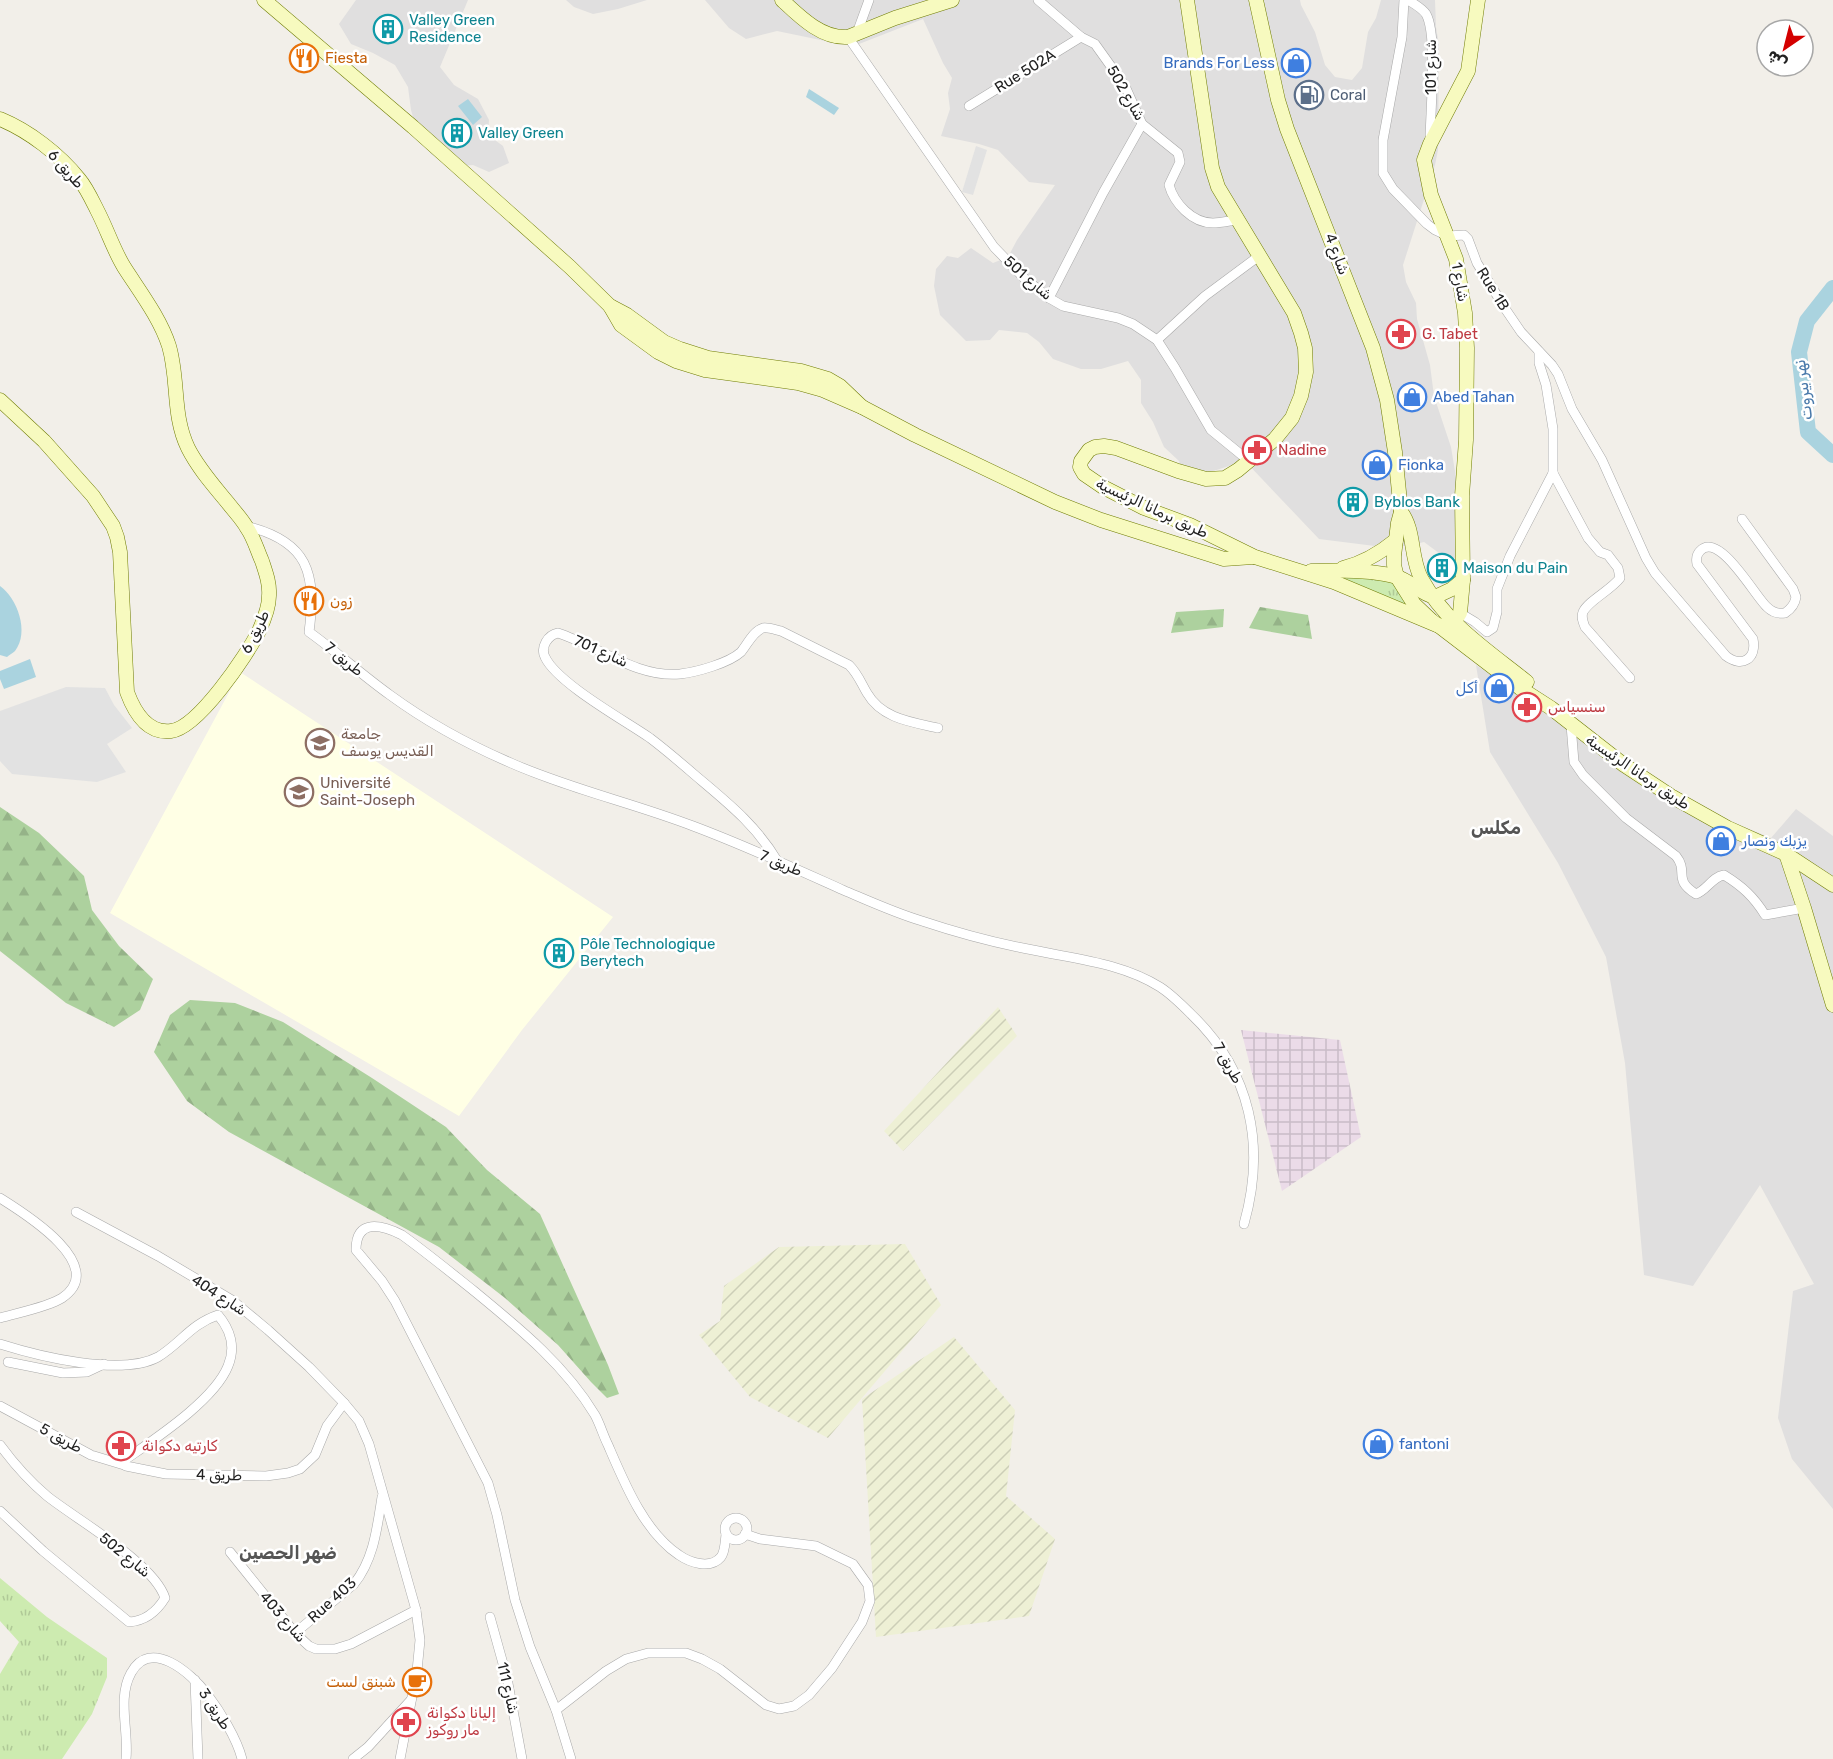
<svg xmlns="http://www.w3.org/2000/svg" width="1833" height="1759" viewBox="0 0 1833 1759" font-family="Rubik,Cairo,sans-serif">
<defs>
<pattern id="industrial-grid" width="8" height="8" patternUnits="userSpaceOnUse" patternTransform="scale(1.5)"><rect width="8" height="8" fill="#ebdbe8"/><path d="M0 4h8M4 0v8" fill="none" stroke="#c9bcc7"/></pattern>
<pattern id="farmland-furrows" width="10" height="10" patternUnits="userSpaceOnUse" patternTransform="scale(1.5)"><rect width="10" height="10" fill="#eef0d5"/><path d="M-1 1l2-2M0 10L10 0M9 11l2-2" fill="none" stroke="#ccceb7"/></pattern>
<pattern id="grass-tufts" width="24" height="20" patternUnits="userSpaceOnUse" patternTransform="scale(1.5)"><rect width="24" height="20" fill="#cdebb0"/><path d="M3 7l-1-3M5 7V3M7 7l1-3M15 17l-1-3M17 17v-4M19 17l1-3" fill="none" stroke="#b0c997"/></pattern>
<pattern id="forest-firs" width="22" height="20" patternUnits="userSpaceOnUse" patternTransform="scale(1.5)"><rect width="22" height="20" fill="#add19e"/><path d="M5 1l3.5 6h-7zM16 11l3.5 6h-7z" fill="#95b388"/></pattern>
</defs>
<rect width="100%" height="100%" fill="#f2efe9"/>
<g fill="#e0dfdf">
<polygon points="356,0 468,0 440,67 454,85 478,99 489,120 488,135 503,146 509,163 489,172 473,165 450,167 431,154 418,135 411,110 408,87 395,65 373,53 351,44 339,24"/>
<polygon points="566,0 647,0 618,9 593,14 574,7"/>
<polygon points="705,0 1300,0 1301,5 1315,32 1325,65 1335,77 1352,80 1362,68 1368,32 1376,18 1381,0 1435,0 1436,27 1439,45 1438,150 1435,165 1403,265 1406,282 1416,303 1417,319 1430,365 1434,396 1451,447 1461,508 1462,549 1451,562 1424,542 1408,546 1375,546 1319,539 1243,459 1229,466 1198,476 1183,476 1179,461 1164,447 1153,422 1141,403 1141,380 1128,361 1101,369 1081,369 1053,359 1039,342 1027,333 999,330 990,340 966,341 940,315 934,286 936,269 947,256 958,258 971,248 993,263 1008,257 1017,240 1055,185 1029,182 998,150 979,144 941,136 950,109 948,93 952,78 943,63 923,19 859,44 835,43 777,31 746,39 729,28"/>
<polygon points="1476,665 1681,801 1771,838 1796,809 1833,836 1833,1509 1792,1459 1778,1418 1793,1291 1814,1284 1760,1185 1693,1286 1644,1275 1625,1063 1606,957 1558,863 1490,752"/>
</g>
<polygon fill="url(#industrial-grid)" points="1241,1030 1340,1040 1361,1137 1282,1191"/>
<polygon fill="#ffffe5" points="240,672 613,917 522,1030 459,1116 110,913"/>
<g fill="url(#farmland-furrows)">
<polygon points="998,1007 1017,1036 903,1151 884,1131"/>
<polygon points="905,1244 941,1305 828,1438 750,1397 699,1335 720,1321 724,1286 779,1247"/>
<polygon points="954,1337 1015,1410 1006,1496 1055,1539 1029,1616 876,1637 862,1399"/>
</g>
<g fill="url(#grass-tufts)">
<polygon points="1328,573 1390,581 1398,589 1411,609"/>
<polygon points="0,1578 47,1617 107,1658 107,1677 92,1714 62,1759 0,1759 0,1674 19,1642 0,1621"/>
</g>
<g fill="url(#forest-firs)">
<polygon points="1260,607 1308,615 1312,639 1249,628"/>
<polygon points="1224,609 1223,627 1171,633 1176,612"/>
<polygon points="0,807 39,833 84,876 92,910 119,946 153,979 140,1010 114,1027 66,1003 0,951"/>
<polygon points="190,1000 235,1003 283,1022 372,1078 446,1127 487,1170 540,1214 608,1365 619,1394 607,1398 591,1382 558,1345 505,1298 439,1247 229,1132 187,1101 154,1052 170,1015"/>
</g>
<g fill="#e2e2e2">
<polygon points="976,146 987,150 973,195 962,192"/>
<polygon points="66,687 105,688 114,705 132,728 107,744 126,772 97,782 12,774 0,761 0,711"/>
</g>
<g fill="#aad3df">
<polygon points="809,89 839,108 834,115 806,97"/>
<polygon points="468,99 482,117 473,125 458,106"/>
<path d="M0,586C17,598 30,632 15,651C13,653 9,655 7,657L0,655Z"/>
<polygon points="30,659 36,677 4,689 0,679 0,671"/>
</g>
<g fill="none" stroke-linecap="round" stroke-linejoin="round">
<polyline stroke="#aad3df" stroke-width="16" points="1833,288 1807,321 1799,352 1808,432 1833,455"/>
<g stroke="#a9a9a9" stroke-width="10">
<g id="street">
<path d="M1038,0L1081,37L1095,44L1125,86L1142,124L1178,153L1180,162L1169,185C1174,203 1192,223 1213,223C1220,223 1229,221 1236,220"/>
<path d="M1404,0L1402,37L1383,140V173L1393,189L1427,224L1435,230L1448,236L1464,235L1468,239L1477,263L1506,310L1521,332L1552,365L1558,374L1572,409L1602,460L1646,558L1655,573L1726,656C1742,668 1757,659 1753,639L1697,564C1696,559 1696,555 1700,551C1719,530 1756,598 1767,607C1772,612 1779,614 1785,613C1791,609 1795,604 1796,597L1793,589L1742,519"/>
<path d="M1408,0C1414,4 1422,8 1426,14C1438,35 1430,114 1430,142"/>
<polyline points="857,33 869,0"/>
<polyline points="848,37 994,247 1024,278 1049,298 1063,306 1118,318 1133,324 1157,340 1175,368 1211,430 1249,461"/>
<polyline points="969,106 1081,37"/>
<polyline points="1049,298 1103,193 1142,124"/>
<polyline points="1157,340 1205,296 1259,256"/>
<path d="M1553,473L1588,538L1600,552L1608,555L1611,559L1618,568L1620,578C1611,590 1588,601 1583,612C1581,617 1583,622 1585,627L1630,678"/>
<path d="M246,526C308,541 317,573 309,632C337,652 362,675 390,695C427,722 469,745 511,763C570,789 633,803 693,826C744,845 794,868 843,890C869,901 895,913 922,921C958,933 995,943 1033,950C1075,959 1122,963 1160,987C1171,994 1182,1005 1191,1014C1251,1071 1266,1146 1244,1224"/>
<polyline points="1460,613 1475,622 1487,632 1493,628 1497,612 1497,589 1510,556 1553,473 1553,429 1546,385 1539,363 1539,352"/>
<path d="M1571,725L1574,762L1583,775L1626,818L1676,856C1689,872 1672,879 1696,894C1707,890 1712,877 1724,875C1742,886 1754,897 1765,915L1804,908"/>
<path d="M778,862C756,825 728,803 696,776C681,763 666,750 650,738C624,720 557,683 545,657C540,647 548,635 558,633C598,646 637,678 680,674C697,672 729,663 741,652C747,645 753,631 763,628C768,627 776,630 781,631L849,665C858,674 861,683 867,693C882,719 912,722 938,728"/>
<path d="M0,1198C24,1213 110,1266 62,1298C48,1307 17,1313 0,1318"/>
<polyline points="76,1212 158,1256 232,1300 268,1330 309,1367 344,1403"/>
<path d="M0,1344C38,1356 121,1377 158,1357C181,1343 191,1324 218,1315C230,1329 236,1347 228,1366C214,1401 153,1440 122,1462L126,1466L166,1474L266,1476L288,1473L300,1469L315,1455L327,1426L344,1403L359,1421L369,1444L416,1610L420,1640L417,1671L400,1759"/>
<polyline points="8,1362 63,1373 87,1372 104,1364"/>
<polyline points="0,1406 91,1455 124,1465"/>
<path d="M0,1445C14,1464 29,1481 47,1496C77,1520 154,1563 165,1598C157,1611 145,1621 129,1622L43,1551L0,1511"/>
<circle cx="736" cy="1529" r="11"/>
<polyline points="230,1552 295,1633 309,1646 316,1649 335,1649 351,1644 416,1610"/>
<polyline points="490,1617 507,1678 522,1759"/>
<path d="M295,1633L354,1584C374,1559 377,1528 382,1497"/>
<polyline points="195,1680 198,1759"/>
<polyline points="556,1710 606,1671 626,1659 648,1653 686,1653 702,1659 720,1669 766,1705 779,1709 794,1706 809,1695 832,1668 862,1622 870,1601 868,1585 853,1564 816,1546 760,1539 745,1534"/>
<path d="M126,1759C129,1731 117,1698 131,1673C150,1637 191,1673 207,1694C220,1711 237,1739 242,1759"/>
<polyline points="353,1759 368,1747 411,1700"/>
<path d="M571,1759L556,1710L530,1647L515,1600L497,1515L488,1483L395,1301L382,1281L356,1250C356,1218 382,1225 402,1235C427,1253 450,1272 474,1291C519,1328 565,1365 595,1415C600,1424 603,1435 608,1445C624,1482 644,1532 679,1555C689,1562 710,1570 721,1557C725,1552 725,1542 726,1535"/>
</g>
</g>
<g stroke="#707d05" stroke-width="15">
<g id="secondary">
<polyline points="264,0 413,127 570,267 610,306 627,315 664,342 680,349 708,358 801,371 828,379 840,386 862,407"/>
<path d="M782,0C800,17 822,39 848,37L895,18L952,0"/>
<polyline points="1187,0 1212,168 1218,187 1294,313 1301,333 1305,348 1306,372 1301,396 1292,418 1275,439 1238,470 1225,478 1206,479 1178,471 1116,448 1104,446 1095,447 1089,450 1081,461 1080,467 1084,474 1103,487 1144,508 1190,525 1255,557 1334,582 1439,626 1520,688 1551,708 1624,765 1671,796 1728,828 1786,854 1833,885"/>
<polyline points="1256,0 1278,100 1287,129 1373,348 1387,400 1395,452 1401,512 1398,523 1394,556 1394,565 1397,577 1414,604 1432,621 1439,626 1450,625 1454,623 1460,613 1463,580 1462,496 1466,440 1467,348 1465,313 1456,259 1431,195 1424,160 1430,144 1468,71 1478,0"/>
<path d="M0,119C29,131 59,154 79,179C86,187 92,200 97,210C107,229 113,249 124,267C140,292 160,318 169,346C179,380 172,415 188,448C198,468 214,486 228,503C234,511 242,519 247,528C254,538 257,550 262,561C266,573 270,584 269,596C269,608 264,620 259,631C247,655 198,728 171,731C147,734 134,711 127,692L120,552L117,537L113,526L93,496L44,441L0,400"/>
<polyline points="610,306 621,325 658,352 676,361 705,370 798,383 823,390 862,407 915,435 1055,502 1101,520 1224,559 1253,557"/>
<path d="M1401,512C1415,530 1410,557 1421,578C1446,624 1487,650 1527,682"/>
<path d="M1343,568C1364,563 1380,553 1396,540"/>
<path d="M1311,571C1335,570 1374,570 1397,577C1411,581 1420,594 1435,597L1452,589L1463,580"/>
<polyline points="1786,854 1804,908 1833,1005"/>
</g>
</g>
<use href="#street" stroke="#fff" stroke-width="9"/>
<use href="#secondary" stroke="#f7fabf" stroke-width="14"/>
</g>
<defs>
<g id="building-ring" transform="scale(1.5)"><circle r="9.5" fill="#fff" stroke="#0f9aa8" stroke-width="1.5"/><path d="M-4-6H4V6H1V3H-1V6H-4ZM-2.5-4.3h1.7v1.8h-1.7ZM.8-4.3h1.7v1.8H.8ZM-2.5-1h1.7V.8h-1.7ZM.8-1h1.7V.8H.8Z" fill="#0f9aa8"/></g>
<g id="restaurant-ring" transform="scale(1.5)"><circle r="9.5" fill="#fff" stroke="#e8710a" stroke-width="1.5"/><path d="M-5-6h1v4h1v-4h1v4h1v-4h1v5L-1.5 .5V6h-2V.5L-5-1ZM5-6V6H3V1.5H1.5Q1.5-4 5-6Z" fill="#e8710a"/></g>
<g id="shop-ring" transform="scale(1.5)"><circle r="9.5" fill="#fff" stroke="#3f7fe0" stroke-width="1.5"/><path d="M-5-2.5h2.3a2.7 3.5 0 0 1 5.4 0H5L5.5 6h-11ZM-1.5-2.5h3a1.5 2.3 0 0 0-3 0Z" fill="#3f7fe0"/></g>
<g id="fuel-ring" transform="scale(1.5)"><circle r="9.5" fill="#fff" stroke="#5c6f8a" stroke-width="1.5"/><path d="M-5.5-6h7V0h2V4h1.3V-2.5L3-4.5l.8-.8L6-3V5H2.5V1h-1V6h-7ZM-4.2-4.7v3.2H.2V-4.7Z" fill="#5c6f8a"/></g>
<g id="pharmacy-ring" transform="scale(1.5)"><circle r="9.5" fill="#fff" stroke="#e0444e" stroke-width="1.5"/><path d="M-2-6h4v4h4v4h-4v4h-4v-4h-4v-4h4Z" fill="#e0444e"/></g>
<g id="university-ring" transform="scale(1.5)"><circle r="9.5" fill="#fff" stroke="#8d6e63" stroke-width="1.5"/><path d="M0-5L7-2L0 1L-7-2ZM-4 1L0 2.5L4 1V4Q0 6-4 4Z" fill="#8d6e63"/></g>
<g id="cafe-ring" transform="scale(1.5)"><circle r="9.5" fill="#fff" stroke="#e8710a" stroke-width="1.5"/><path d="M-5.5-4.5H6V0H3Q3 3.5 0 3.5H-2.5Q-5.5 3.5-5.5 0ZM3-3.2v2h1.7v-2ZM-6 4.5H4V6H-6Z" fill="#e8710a"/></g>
</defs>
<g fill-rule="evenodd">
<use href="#building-ring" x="388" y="29"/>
<use href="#restaurant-ring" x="304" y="58"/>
<use href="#shop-ring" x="1296" y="63"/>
<use href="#fuel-ring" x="1309" y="95"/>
<use href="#building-ring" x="457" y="133"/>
<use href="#pharmacy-ring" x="1401" y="334"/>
<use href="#shop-ring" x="1412" y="397"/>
<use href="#pharmacy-ring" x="1257" y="450"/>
<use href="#shop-ring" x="1377" y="465"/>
<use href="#building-ring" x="1353" y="502"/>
<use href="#building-ring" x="1442" y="568"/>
<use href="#restaurant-ring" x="309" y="601"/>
<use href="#shop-ring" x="1499" y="688"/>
<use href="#pharmacy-ring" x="1527" y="707"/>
<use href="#university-ring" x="320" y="743"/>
<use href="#university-ring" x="299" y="792"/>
<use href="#shop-ring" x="1721" y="841"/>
<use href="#building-ring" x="559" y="953"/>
<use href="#shop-ring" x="1378" y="1444"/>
<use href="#pharmacy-ring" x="121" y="1446"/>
<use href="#cafe-ring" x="417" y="1682"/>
<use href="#pharmacy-ring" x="406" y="1722"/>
</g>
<g text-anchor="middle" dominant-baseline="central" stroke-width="5" stroke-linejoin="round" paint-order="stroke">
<g font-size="15" fill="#0d838f" stroke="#fff" text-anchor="start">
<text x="409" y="20">Valley Green<tspan x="409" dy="17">Residence</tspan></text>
<text x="478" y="133">Valley Green</text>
<text x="1374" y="502">Byblos Bank</text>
<text x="1463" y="568">Maison du Pain</text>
<text x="580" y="944">Pôle Technologique<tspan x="580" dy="17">Berytech</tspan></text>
</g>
<g font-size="15" fill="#c56008" stroke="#fff" text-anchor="start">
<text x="325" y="58">Fiesta</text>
<text x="330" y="601">زون</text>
<text x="396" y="1682" text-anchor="end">شبنق لست</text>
</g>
<g font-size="15" fill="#366cbe" stroke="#fff" text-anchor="start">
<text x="1275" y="63" text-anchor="end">Brands For Less</text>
<text x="1433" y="397">Abed Tahan</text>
<text x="1398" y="465">Fionka</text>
<text x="1478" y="688" text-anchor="end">أكل</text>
<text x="1742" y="841">يزبك ونصار</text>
<text x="1399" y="1444">fantoni</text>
</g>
<g font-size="15" fill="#222" stroke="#fff">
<text transform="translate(1431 67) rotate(-90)">شارع 101</text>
<text transform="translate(1025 71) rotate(-32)">Rue 502A</text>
<text transform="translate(1126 93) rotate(60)">شارع 502</text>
<text transform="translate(66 169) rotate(48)">طريق 6</text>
<text transform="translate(1337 254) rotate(69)">شارع 4</text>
<text transform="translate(1028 278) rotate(41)">شارع 501</text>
<text transform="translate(1460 282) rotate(80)">شارع 1</text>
<text transform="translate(1493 289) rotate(58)">Rue 1B</text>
<text transform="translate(1152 508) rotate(25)">طريق برمانا الرئيسية</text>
<text transform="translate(255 632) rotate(-64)">طريق 6</text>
<text transform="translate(601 651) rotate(24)">شارع 701</text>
<text transform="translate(344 659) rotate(39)">طريق 7</text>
<text transform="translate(1638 772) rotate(34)">طريق برمانا الرئيسية</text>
<text transform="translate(781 863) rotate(23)">طريق 7</text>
<text transform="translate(1228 1063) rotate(61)">طريق 7</text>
<text transform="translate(219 1295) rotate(33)">شارع 404</text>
<text transform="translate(61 1438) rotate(28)">طريق 5</text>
<text transform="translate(219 1475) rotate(1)">طريق 4</text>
<text transform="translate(125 1555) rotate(39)">شارع 502</text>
<text transform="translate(332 1600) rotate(-42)">Rue 403</text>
<text transform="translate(283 1617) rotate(49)">شارع 403</text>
<text transform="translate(508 1688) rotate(77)">شارع 111</text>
<text transform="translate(215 1709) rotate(57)">طريق 3</text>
</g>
<g font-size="15" fill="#4e5e75" stroke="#fff" text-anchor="start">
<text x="1330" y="95">Coral</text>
</g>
<g font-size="15" fill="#be3a42" stroke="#fff" text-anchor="start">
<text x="1422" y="334">G. Tabet</text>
<text x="1278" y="450">Nadine</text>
<text x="1548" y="707">سنسياس</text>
<text x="142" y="1446">كارتيه دكوانة</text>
<text x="427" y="1713">إليانا دكوانة<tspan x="427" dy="17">مار روكوز</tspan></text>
</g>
<g font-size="15" fill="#785e54" stroke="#fff" text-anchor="start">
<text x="341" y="734">جامعة<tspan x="341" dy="17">القديس يوسف</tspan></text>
<text x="320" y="783">Université<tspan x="320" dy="17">Saint-Joseph</tspan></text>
</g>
<g font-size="16" font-style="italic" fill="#4a7aab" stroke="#fff">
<text transform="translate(1803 390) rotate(-97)">نهر بيروت</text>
</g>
<g font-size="18" font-weight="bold" fill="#555" stroke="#fff">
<text x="1496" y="828">مكلس</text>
<text x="288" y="1553">ضهر الحصين</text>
</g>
</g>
<g transform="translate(1785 48) rotate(215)"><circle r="28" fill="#ffffff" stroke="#a7a7a7" stroke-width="1.5"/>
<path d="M0-4.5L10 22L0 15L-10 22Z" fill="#d40000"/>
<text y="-9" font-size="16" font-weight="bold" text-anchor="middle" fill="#222222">ش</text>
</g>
</svg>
